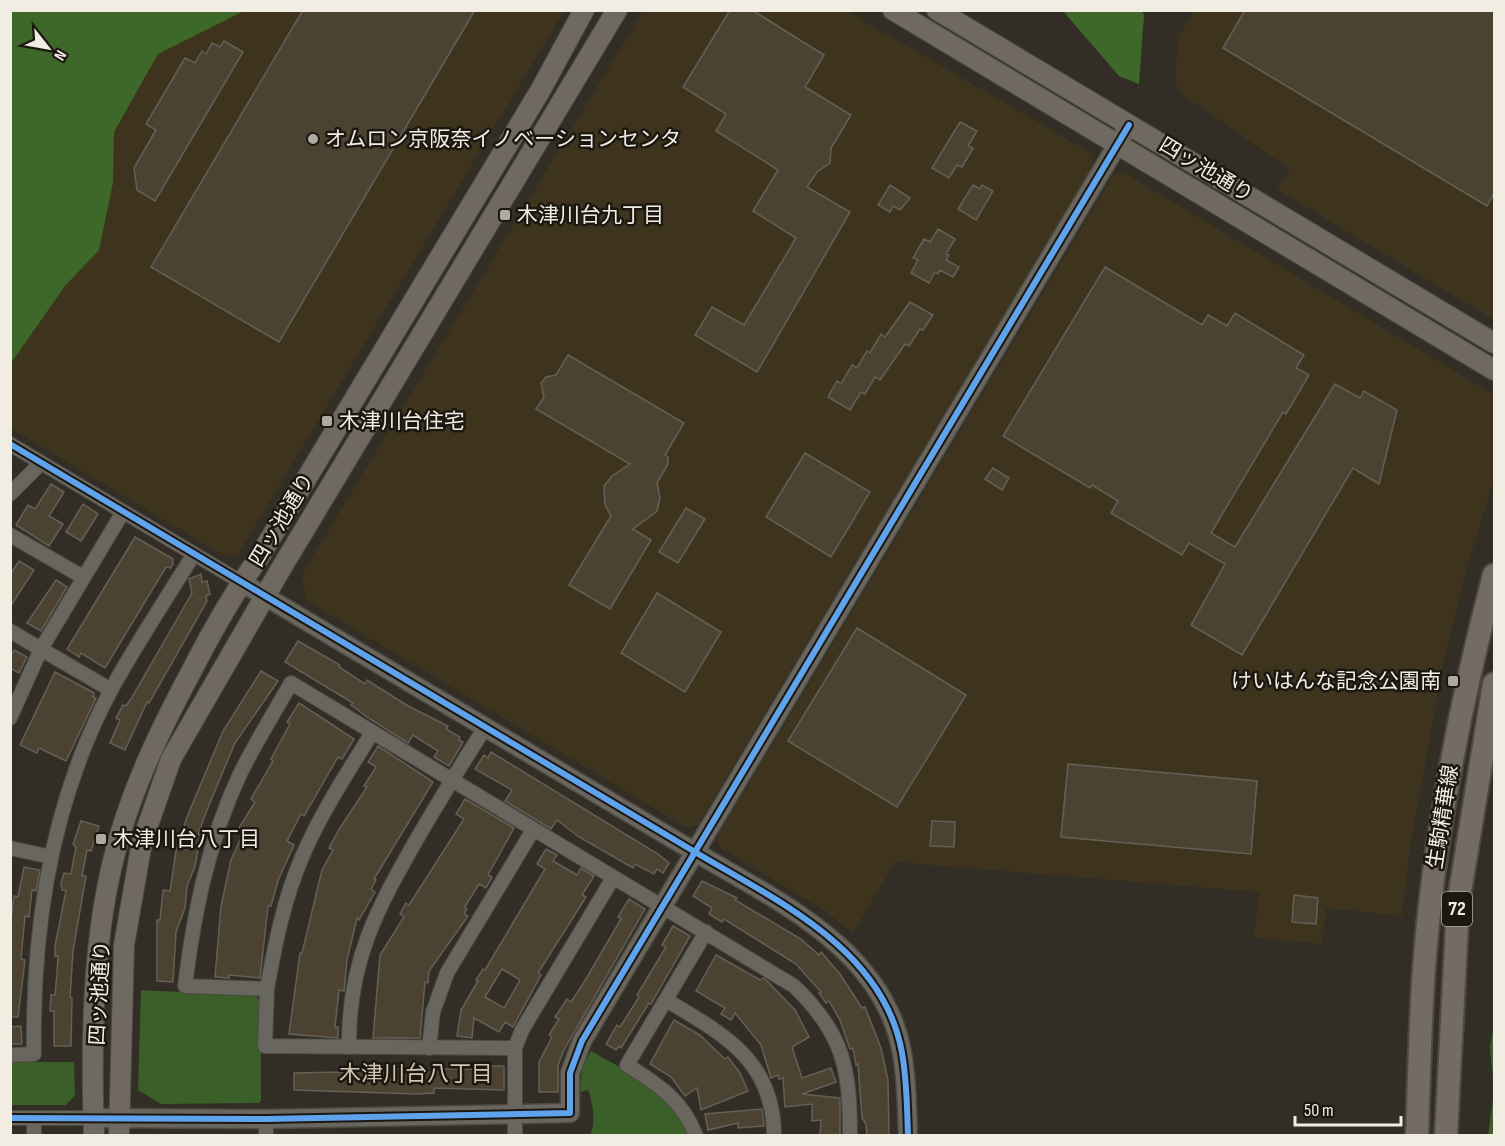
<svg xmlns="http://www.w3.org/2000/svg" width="1505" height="1146" viewBox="0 0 1505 1146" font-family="'Sofia Sans Condensed','Noto Sans JP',sans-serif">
<rect width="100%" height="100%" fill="#322e25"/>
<g fill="#3e341e">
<polygon points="244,11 564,11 238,554 226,557 11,428 10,363 65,286 99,250 113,183 114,132 158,54"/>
<polygon points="643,11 847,11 1091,153 1094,164 697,826 687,828 306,600 302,574"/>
<polygon points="1194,11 1494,11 1494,320 1277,189 1290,169 1184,96 1175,83 1178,37"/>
<polygon points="1123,172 1494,395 1494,479 1466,571 1443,665 1410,849 1402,916 1326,908 1322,944 1254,938 1259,892 895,862 853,933 825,911 719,847 717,837 1113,176"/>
</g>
<g fill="#3b5f29">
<polygon points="141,990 256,996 261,1003 261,1100 259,1103 161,1104 138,1090"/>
<polygon points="1494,1022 1494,1135 1488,1136 1494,1091 1490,1048"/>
<path d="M591,1051C625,1071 678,1093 687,1135H590C596,1125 593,1102 588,1090L580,1092L582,1067Z"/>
<polygon points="11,1062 74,1062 75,1095 66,1105 11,1105"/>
</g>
<g fill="#3d6829">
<polygon points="11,10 244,11 158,54 114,132 113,183 99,250 65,286 11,363"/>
<polygon points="1063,11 1142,11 1144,15 1139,84 1119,76"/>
</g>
<g fill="#4c4232" stroke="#646058" stroke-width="1.5" fill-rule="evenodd">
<polygon points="303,10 475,10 279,342 151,267"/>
<polygon points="730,10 752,10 824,55 805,87 851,115 831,148 830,163 817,172 807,187 850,212 757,372 695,335 712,307 744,325 796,238 753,211 778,170 716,131 726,114 683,87"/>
<polygon points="1245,10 1494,10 1494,193 1487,206 1223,48"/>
<polygon points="224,41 243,52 155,201 137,190 134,168 156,130 146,124 185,58 195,63 202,51 206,54 212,43 220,47"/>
<polygon points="960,122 977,131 968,146 973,148 962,167 957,165 949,178 932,168"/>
<polygon points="890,185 910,198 900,210 893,206 890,212 878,205"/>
<polygon points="973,185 980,189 982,185 993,191 976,220 958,209"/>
<polygon points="938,229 955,239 946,254 949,255 946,260 959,267 953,277 940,270 938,274 935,272 929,283 911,273 918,260 913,258 924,239 930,242"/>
<polygon points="1105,267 1202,325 1208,315 1227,326 1235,313 1304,355 1296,368 1309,375 1286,414 1283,412 1211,533 1235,547 1335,384 1360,398 1364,391 1397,410 1379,484 1353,468 1242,655 1191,625 1225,564 1189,543 1182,555 1111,513 1118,501 1092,485 1090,488 1003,436"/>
<polygon points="910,302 933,315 923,330 920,329 909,346 905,344 880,380 875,377 865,394 861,392 850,410 828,397 837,381 841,384 852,365 857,368 867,351 870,353 881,334 885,337"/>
<polygon points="568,355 684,423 665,455 668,457 668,464 657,483 660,498 657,511 633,529 651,540 610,609 569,585 611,516 605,505 604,486 612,476 630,464 536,409 544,397 541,383 546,377 556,375"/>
<polygon points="805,453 870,492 831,557 766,517"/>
<polygon points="993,468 1009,478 1002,490 985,479"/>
<polygon points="51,484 64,492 49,516 63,524 49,546 16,525 28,505 35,509"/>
<polygon points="83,504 98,514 81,541 66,532"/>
<polygon points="686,508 705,519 678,563 659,552"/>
<polygon points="135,537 173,559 173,564 171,568 166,567 105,668 81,653 79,657 67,649"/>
<polygon points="19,561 34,570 10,607 10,575"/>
<polygon points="201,574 202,582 207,581 210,594 206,596 207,601 149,703 147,702 125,750 110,743 120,720 116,718 123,705 126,706 131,699 192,593 189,579"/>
<polygon points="56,580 67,587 41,631 27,623"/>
<polygon points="657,593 721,632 685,692 621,653"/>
<polygon points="857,628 966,695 897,807 788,741"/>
<polygon points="298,641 340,665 339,667 365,684 367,680 408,706 448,726 446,729 460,737 459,740 463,742 449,766 434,757 438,751 413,735 408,743 370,719 351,705 353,703 285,662"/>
<polygon points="14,650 27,657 19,673 10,668 10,656"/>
<polygon points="261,671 278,681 235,743 209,805 198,834 201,835 195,866 187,886 185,908 176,932 173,982 157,981 157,920 160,920 163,890 170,891 176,851 187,817 223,731"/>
<polygon points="55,672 94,693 93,697 96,698 66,761 39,748 37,753 20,745"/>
<polygon points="299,703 354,739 342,759 338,757 304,816 301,814 287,841 294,845 279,878 271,906 268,906 260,978 229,975 229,978 215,977 221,906 231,860 244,831 239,828 255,802 251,799 273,761 271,759 290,724 287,722"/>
<polygon points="378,746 433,782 374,879 376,880 371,889 375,892 359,920 357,918 347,960 344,991 339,990 335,1027 338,1027 338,1038 289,1034 300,953 302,953 322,870 333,850 329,848 340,828 367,787 364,786 376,767 368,762"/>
<polygon points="491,752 658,854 669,863 663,873 657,869 654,874 635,864 633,868 579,837 557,820 551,829 505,801 512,790 475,769 484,755 488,758"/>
<polygon points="1068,764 1257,781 1251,854 1061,837"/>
<polygon points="465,799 514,828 488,875 492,877 486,888 479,884 464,908 467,909 464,914 468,916 429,971 428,983 425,982 420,1038 373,1038 380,955 404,917 400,914 406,903 409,905 464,819 456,814"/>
<polygon points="81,821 99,826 91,851 87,850 82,876 86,876 73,951 70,997 72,998 71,1046 54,1046 54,1011 50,1011 51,995 55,995 57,974 58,956 55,956 55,946 66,891 62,890 61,883 64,873 71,874 76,847 73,844"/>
<polygon points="932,821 955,822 954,847 930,846"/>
<path d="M546,849L557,855L553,861L577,875L581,868L594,876L582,895L586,897L538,973L541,975L513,1027L505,1022L499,1032L474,1018L472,1038L457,1036L461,1010L478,981L476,980L483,969L485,970L545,869L537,864ZM502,969L520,980L504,1008L485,997Z"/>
<polygon points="24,867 40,870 36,891 32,890 29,917 25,916 21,959 25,960 18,1017 10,1017 10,928 14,896 18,897"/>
<polygon points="702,881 737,898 735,900 801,939 819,955 821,952 840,974 862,1008 865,1007 881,1048 888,1080 889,1136 867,1136 866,1124 862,1118 858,1064 856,1065 853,1048 850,1049 840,1020 829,1001 826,1003 819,993 821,992 796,964 724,919 722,922 709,914 712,908 693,896"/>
<polygon points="1294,895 1318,898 1316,924 1292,922"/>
<polygon points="629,899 645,909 564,1050 558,1065 558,1092 539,1092 539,1062 552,1037 549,1035 559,1019 555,1017 567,999 571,1002 583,984 621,919 618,917"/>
<polygon points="673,926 690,936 651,1004 649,1003 621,1048 619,1046 616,1050 606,1044 617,1025 620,1027 639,997 637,995 666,947 662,945"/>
<polygon points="716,955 760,980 764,978 795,1010 809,1037 792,1047 802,1078 831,1068 836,1082 802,1094 840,1098 840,1136 820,1136 821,1120 812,1121 812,1104 785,1107 783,1078 779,1079 778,1075 771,1078 761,1045 735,1013 731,1020 721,1014 725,1008 696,991"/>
<polygon points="674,1020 700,1035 725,1059 728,1057 740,1073 748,1091 701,1110 697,1088 685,1096 671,1077 650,1064"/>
<polygon points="21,1026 22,1044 10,1044 10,1027"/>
<polygon points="487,1066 504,1066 504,1090 434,1088 434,1093 417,1094 294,1090 294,1073 345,1072 345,1069 386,1068 404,1069 404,1072 441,1072 441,1069 487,1069"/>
<polygon points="762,1109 764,1126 738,1128 738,1123 708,1130 705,1114"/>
</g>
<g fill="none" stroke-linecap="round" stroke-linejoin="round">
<g stroke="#4c4941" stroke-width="16">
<g id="minor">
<polyline points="10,444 241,582"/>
<polyline points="10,494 41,463"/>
<polyline points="10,535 83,577"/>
<polyline points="10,631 111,690"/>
<polyline points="10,718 41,649 123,512"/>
<polyline points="10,848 51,857"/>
<path d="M267,989C275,944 284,899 302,857C321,813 347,773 372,733"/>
<path d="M666,1000C723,1034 774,1060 774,1136"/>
<path d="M349,1047C348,961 377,909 418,837C440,800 461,764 485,728"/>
<polyline points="429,1048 433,1012 447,973 533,830"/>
<path d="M515,1048L265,1046L267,989L185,986C194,913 208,842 240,774C255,743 274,713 291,683L794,986C844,1034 850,1069 850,1136"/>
<path d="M10,1055L34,1054C32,929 51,802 111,690C136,644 166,599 194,554"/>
<polyline points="10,1118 93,1118"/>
<polyline points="34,1119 34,1136"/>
<polyline points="266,1136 266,1119"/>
<polyline points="515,1136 515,1048 522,1030 613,878"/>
<path d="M696,1136C683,1100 657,1084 627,1065L706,932"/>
</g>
</g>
<g stroke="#4c4941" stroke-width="21">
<g id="tertiary">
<polyline points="93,1118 266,1119 570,1113 570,1073 582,1041 695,852 241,582"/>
<path d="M908,1136C907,1108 907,1080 902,1053C884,949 777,901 695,852L1129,125"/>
</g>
</g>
<g stroke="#4c4941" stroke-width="22">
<g id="secondary">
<polyline points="893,10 1494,370"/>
<polyline points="937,10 1494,343"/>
<path d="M94,1136C91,1048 92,950 112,865C128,796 158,734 191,672C211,633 232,595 258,559L540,91L584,10"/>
<polyline points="119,1136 124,945 142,842 171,759 279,572 617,10"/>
</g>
</g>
<g stroke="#4c4941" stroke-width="26">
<g id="primary">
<path d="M1417,1136C1419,1080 1420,1023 1424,968C1434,835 1460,704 1494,575"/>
<polyline points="1446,1136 1458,904 1494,684"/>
</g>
</g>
<use href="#minor" stroke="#69665f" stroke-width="14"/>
<use href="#tertiary" stroke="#69665f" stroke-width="18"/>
<use href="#secondary" stroke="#6f6962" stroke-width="20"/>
<use href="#primary" stroke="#746a66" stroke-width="22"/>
<g stroke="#1c1811" stroke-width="10">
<g id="cycleway">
<polyline points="10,444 695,852 582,1041 570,1073 570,1113 266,1119 10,1118"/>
<path d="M908,1136C907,1108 907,1080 902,1053C884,949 777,901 695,852L1129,125"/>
</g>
</g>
<use href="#cycleway" stroke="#60a3ed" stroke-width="6"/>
</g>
<g fill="#afaaa0" stroke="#1c1811" stroke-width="2">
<circle cx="313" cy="139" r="6"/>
<rect x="499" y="209" width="12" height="12" rx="3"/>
<rect x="321" y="415" width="12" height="12" rx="3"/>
<rect x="1447" y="675" width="12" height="12" rx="3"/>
<rect x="95" y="833" width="12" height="12" rx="3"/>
</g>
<g text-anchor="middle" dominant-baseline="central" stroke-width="5" stroke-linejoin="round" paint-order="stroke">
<rect fill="#1c1811" stroke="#b2ada3" stroke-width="1.5" x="1442" y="892" width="30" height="34" rx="4.5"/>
<g font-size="20" font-weight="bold" fill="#f2ede2">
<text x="1457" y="909">72</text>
</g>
<g font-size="21" fill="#f2ede2" stroke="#1c1811" text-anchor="start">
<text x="325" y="139">オムロン京阪奈イノベーションセンタ</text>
<text x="517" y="215">木津川台九丁目</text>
<text x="339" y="421">木津川台住宅</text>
<text x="1441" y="681" text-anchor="end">けいはんな記念公園南</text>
<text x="113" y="839">木津川台八丁目</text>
</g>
<g font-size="21" fill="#f2ede2" stroke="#1c1811">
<text transform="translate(1206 170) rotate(31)">四ッ池通り</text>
<text transform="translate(282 520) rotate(-59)">四ッ池通り</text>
<text transform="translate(1443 817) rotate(-81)">生駒精華線</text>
<text transform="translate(100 993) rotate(-87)">四ッ池通り</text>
</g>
<g font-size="22" fill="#cfc5b0" stroke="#1c1811">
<text x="416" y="1074">木津川台八丁目</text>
</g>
</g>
<rect width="1505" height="1146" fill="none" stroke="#f2ede2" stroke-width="24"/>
<g transform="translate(48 48) rotate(121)" stroke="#1c1811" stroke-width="4.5" paint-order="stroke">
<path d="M0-4.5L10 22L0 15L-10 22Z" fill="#f2ede2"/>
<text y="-9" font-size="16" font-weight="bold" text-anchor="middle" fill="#f2ede2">N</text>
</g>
<path d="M1295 1116v9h106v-9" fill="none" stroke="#f2ede2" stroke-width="3"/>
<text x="1304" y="1116" font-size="18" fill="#f2ede2" stroke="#1c1811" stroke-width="4.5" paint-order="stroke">50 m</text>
</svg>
